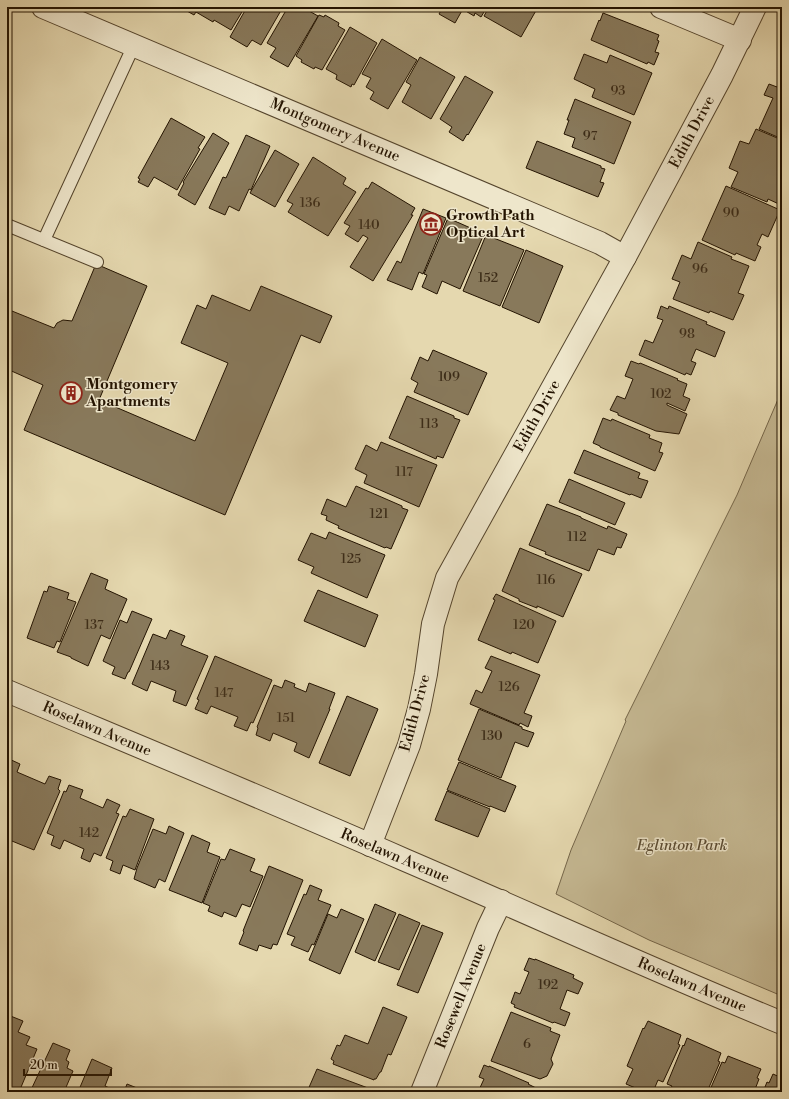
<svg xmlns="http://www.w3.org/2000/svg" width="789" height="1099" viewBox="0 0 789 1099" font-family="'Libre Bodoni',serif">
<rect width="100%" height="100%" fill="#e5d8af"/>
<filter id="stains"><feTurbulence type="fractalNoise" baseFrequency=".005" numOctaves="4"/><feColorMatrix values="0 0 0 0 .2 0 0 0 0 .09 0 0 0 0 .02 0 0 0 .5 -.17"/></filter>
<radialGradient id="worn" r=".72"><stop offset=".6" stop-color="#630" stop-opacity="0"/><stop offset="1" stop-color="#630" stop-opacity=".3"/></radialGradient>
<polygon fill="#c4b791" stroke="#746549" points="782,390 782,996 649,940 556,894 571,850 626,721 625,720 737,495"/>
<g fill="#88795b" stroke="#231301">
<polygon points="180,7 245,7 231,30 214,20 213,22 196,12 194,15"/>
<polygon points="247,7 283,7 261,45 252,40 247,47 230,37"/>
<polygon points="288,7 302,7 318,16 288,67 270,57 276,48 267,43"/>
<polygon points="443,7 464,7 455,23 439,14"/>
<polygon points="465,7 487,7 481,17 475,13 474,16 464,10"/>
<polygon points="489,7 538,7 521,37 484,16"/>
<polygon points="603,13 659,35 657,40 659,41 655,52 659,53 654,65 648,62 647,64 591,40 599,20 600,21"/>
<polygon points="319,15 324,17 325,15 339,23 338,26 345,30 322,70 315,67 314,69 301,62 302,60 296,56"/>
<polygon points="350,27 377,43 354,85 352,84 351,87 336,79 337,75 326,69"/>
<polygon points="382,39 417,60 388,109 370,99 374,92 366,87 371,78 362,74"/>
<polygon points="584,54 607,63 610,55 652,73 634,115 592,97 595,89 574,79"/>
<polygon points="420,57 455,77 431,119 402,102 411,85 406,82"/>
<polygon points="782,75 782,139 759,129 773,98 764,95 769,84 777,87"/>
<polygon points="465,76 493,92 468,135 467,134 463,141 449,132 452,127 440,119"/>
<polygon points="575,99 631,122 614,164 572,147 575,138 564,134 569,120 567,120"/>
<polygon points="171,118 205,137 198,148 200,149 177,190 154,177 148,187 138,182 140,179 138,178"/>
<polygon points="756,129 782,140 782,202 781,205 768,199 767,202 731,187 738,172 729,168 740,141 749,144"/>
<polygon points="213,133 229,143 195,205 178,195 184,183 183,182"/>
<polygon points="246,135 270,146 251,190 249,189 239,211 229,206 225,215 209,208 223,177 226,178"/>
<polygon points="537,141 601,166 601,168 605,169 600,182 604,183 598,197 526,168"/>
<polygon points="275,150 299,164 275,207 250,193"/>
<polygon points="313,157 346,178 343,184 356,192 328,236 288,212 293,204 287,201"/>
<polygon points="372,182 415,208 411,215 413,215 373,281 350,267 368,238 363,235 358,242 345,234 350,226 344,223 366,188 368,189"/>
<polygon points="726,186 780,210 768,237 762,234 757,245 761,247 755,261 736,253 735,255 702,240"/>
<polygon points="423,209 446,218 423,274 419,272 412,290 387,280 397,261 401,263"/>
<polygon points="448,218 484,234 460,289 442,281 437,294 422,287 427,275 424,274"/>
<polygon points="486,235 524,250 500,306 463,291"/>
<polygon points="698,242 732,257 731,259 749,266 738,293 744,295 733,320 710,311 709,313 673,299 680,282 672,279 682,255 691,259"/>
<polygon points="526,250 563,266 539,323 502,307"/>
<polygon points="96,264 147,286 99,400 195,441 228,363 181,343 197,305 206,309 212,295 250,311 261,286 332,316 320,343 301,335 225,515 24,430 43,385 7,369 7,309 54,328 57,323 63,320 72,321"/>
<polygon points="661,306 668,309 669,306 707,322 706,324 725,332 715,357 696,349 691,361 696,363 691,375 686,373 685,375 639,355 645,340 653,343 663,320 657,318"/>
<polygon points="433,350 487,373 468,415 414,392 418,383 411,379 420,357 428,361"/>
<polygon points="631,361 639,364 640,363 678,379 677,380 687,384 683,396 690,399 685,411 667,403 667,405 687,414 679,434 656,431 618,415 618,413 610,410 617,396 625,399 633,379 625,376"/>
<polygon points="407,396 454,416 454,418 460,420 443,458 437,456 436,459 389,438"/>
<polygon points="603,418 611,421 612,419 650,435 649,438 662,443 659,452 663,453 655,471 600,447 600,446 593,443"/>
<polygon points="381,442 437,465 419,507 364,483 367,475 355,469 366,445 377,451"/>
<polygon points="584,450 640,473 638,478 648,481 641,498 631,494 630,495 574,473"/>
<polygon points="569,479 625,503 615,525 559,502"/>
<polygon points="356,486 402,506 402,508 408,510 391,549 386,547 385,548 338,528 339,526 326,520 327,516 321,514 327,499 346,507"/>
<polygon points="547,504 581,517 581,518 607,529 608,526 627,534 621,548 617,547 614,555 598,549 589,571 545,554 546,552 529,545"/>
<polygon points="329,532 385,555 367,598 311,573 314,567 298,560 311,533 326,539"/>
<polygon points="520,548 582,574 563,617 537,606 537,608 519,601 519,599 502,591"/>
<polygon points="91,573 108,580 105,589 127,599 110,639 101,635 88,666 71,658 71,657 57,652"/>
<polygon points="49,586 69,593 67,599 76,602 60,642 57,641 54,648 27,638 44,591 47,592"/>
<polygon points="318,590 378,615 365,647 304,621"/>
<polygon points="496,594 556,621 538,663 512,652 511,654 478,640 495,600 493,599"/>
<polygon points="132,611 152,619 129,672 128,672 125,679 112,674 115,667 103,661 120,620 127,623"/>
<polygon points="170,630 185,636 181,645 208,656 186,706 173,701 176,691 151,681 147,691 132,684 153,634 166,639"/>
<polygon points="215,656 272,680 253,723 251,722 247,731 234,726 238,717 211,706 207,714 195,709 199,700 197,699"/>
<polygon points="491,656 540,675 524,713 532,716 528,727 520,723 519,725 470,704 476,690 482,693 492,671 485,668"/>
<polygon points="285,680 295,684 294,687 306,692 309,683 335,693 329,709 330,709 309,758 294,751 297,743 273,733 270,741 256,735 258,728 257,727 274,685 282,688"/>
<polygon points="347,696 378,709 350,776 319,763"/>
<polygon points="479,709 522,727 522,729 534,733 528,747 515,742 501,778 458,760"/>
<polygon points="7,758 20,764 17,772 45,784 49,776 61,780 58,789 60,791 34,850 7,839 9,829 7,828"/>
<polygon points="459,762 516,786 505,812 490,806 490,807 447,790"/>
<polygon points="69,785 83,790 80,798 103,808 107,799 120,805 116,813 119,814 101,856 94,853 90,862 81,858 84,849 64,840 60,849 51,845 54,836 47,833 64,791 66,792"/>
<polygon points="447,791 490,809 478,837 435,820"/>
<polygon points="130,809 154,819 135,870 123,865 120,874 110,870 113,861 106,858 123,816 126,817"/>
<polygon points="169,826 184,833 165,882 159,879 155,888 134,879 137,868 153,829 166,834"/>
<polygon points="192,835 210,843 207,852 220,857 202,903 169,890"/>
<polygon points="230,849 255,859 250,871 263,876 250,907 242,904 236,917 224,912 222,917 208,911 210,906 203,903 221,859 225,860"/>
<polygon points="269,866 303,880 277,945 273,944 271,949 259,945 257,951 239,944 244,932 243,931"/>
<polygon points="310,885 322,890 318,900 331,905 314,945 312,944 308,952 291,945 295,937 287,934 304,894 306,895"/>
<polygon points="375,904 396,913 375,961 355,952"/>
<polygon points="341,909 364,919 340,974 309,960 328,914 337,918"/>
<polygon points="399,914 420,923 399,970 378,962"/>
<polygon points="422,925 443,933 418,993 397,985"/>
<polygon points="529,958 535,960 535,959 574,975 573,978 583,983 578,994 567,990 560,1009 570,1013 565,1026 554,1022 553,1023 514,1007 515,1005 511,1003 515,992 520,994 529,972 524,970"/>
<polygon points="383,1007 407,1017 391,1055 388,1054 381,1072 380,1072 376,1079 374,1079 374,1080 333,1064 334,1061 331,1059 337,1045 340,1046 345,1035 368,1044"/>
<polygon points="511,1012 551,1028 550,1031 560,1035 551,1059 553,1064 547,1076 540,1079 491,1061"/>
<polygon points="8,1015 23,1021 18,1032 30,1037 26,1045 37,1049 19,1092 7,1092"/>
<polygon points="648,1021 681,1035 678,1044 680,1045 663,1082 658,1080 653,1092 645,1092 626,1084 633,1069 627,1066 643,1028 644,1029"/>
<polygon points="687,1038 721,1053 718,1061 720,1062 707,1092 669,1092 672,1086 667,1084 683,1045 684,1046"/>
<polygon points="53,1043 70,1050 66,1060 69,1062 67,1068 73,1071 64,1092 30,1092"/>
<polygon points="728,1056 761,1069 757,1078 759,1079 754,1092 709,1092 722,1062 725,1063"/>
<polygon points="92,1059 112,1068 105,1086 116,1091 115,1092 78,1092"/>
<polygon points="484,1065 489,1067 489,1066 529,1083 528,1084 538,1089 537,1092 478,1092 484,1079 479,1077"/>
<polygon points="317,1069 368,1088 367,1091 370,1092 307,1092"/>
<polygon points="773,1074 782,1078 782,1092 763,1092 767,1082 769,1083"/>
<polygon points="127,1084 147,1092 124,1092"/>
</g>
<g fill="none" stroke-linecap="round" stroke-linejoin="round">
<g stroke="#54442c" stroke-width="14">
<g id="lane">
<polyline points="7,225 97,262"/>
<polyline points="44,240 134,45"/>
</g>
</g>
<g stroke="#54442c" stroke-width="24">
<g id="street">
<polyline points="43,7 600,243 625,257"/>
<polyline points="661,7 740,40"/>
<path d="M7,691C140,747 273,802 405,860C531,914 655,971 782,1023"/>
<polyline points="370,845 409,745 419,709 426,674 433,624 447,578 625,257 722,75 755,7"/>
<polyline points="422,1092 488,928 501,901"/>
</g>
</g>
<use href="#lane" stroke="#eee6cb" stroke-width="12"/>
<use href="#street" stroke="#eee6cb" stroke-width="22"/>
</g>
<defs>
<g id="museum-ring" transform="scale(1.15)"><circle r="9.5" fill="#eee6cb" stroke="#8f2418" stroke-width="1.5"/><path d="M0-6L6-3V-2H-6V-3ZM-5-1h2V3h-2ZM-1-1h2V3h-2ZM3-1h2V3H3ZM-6 4H6V6H-6Z" fill="#8f2418"/></g>
<g id="building-ring" transform="scale(1.15)"><circle r="9.5" fill="#eee6cb" stroke="#8f2418" stroke-width="1.5"/><path d="M-4-6H4V6H1V3H-1V6H-4ZM-2.5-4.3h1.7v1.8h-1.7ZM.8-4.3h1.7v1.8H.8ZM-2.5-1h1.7V.8h-1.7ZM.8-1h1.7V.8H.8Z" fill="#8f2418"/></g>
</defs>
<g fill-rule="evenodd">
<use href="#museum-ring" x="431" y="224"/>
<use href="#building-ring" x="71" y="393"/>
</g>
<g text-anchor="middle" dominant-baseline="central" stroke-width="3" stroke-linejoin="round" paint-order="stroke">
<g font-size="13" fill="#3c2c18">
<text x="618" y="91">93</text>
<text x="590" y="136">97</text>
<text x="310" y="203">136</text>
<text x="731" y="213">90</text>
<text x="369" y="225">140</text>
<text x="700" y="269">96</text>
<text x="488" y="278">152</text>
<text x="687" y="334">98</text>
<text x="449" y="377">109</text>
<text x="661" y="394">102</text>
<text x="429" y="424">113</text>
<text x="404" y="472">117</text>
<text x="379" y="514">121</text>
<text x="577" y="537">112</text>
<text x="351" y="559">125</text>
<text x="546" y="580">116</text>
<text x="94" y="625">137</text>
<text x="524" y="625">120</text>
<text x="160" y="666">143</text>
<text x="509" y="687">126</text>
<text x="224" y="693">147</text>
<text x="286" y="718">151</text>
<text x="492" y="736">130</text>
<text x="89" y="833">142</text>
<text x="548" y="985">192</text>
<text x="527" y="1044">6</text>
</g>
<g font-size="15" fill="#231301" stroke="#eee6cb">
<text transform="translate(335 130) rotate(23)">Montgomery Avenue</text>
<text transform="translate(692 132) rotate(-62)">Edith Drive</text>
<text transform="translate(537 416) rotate(-61)">Edith Drive</text>
<text transform="translate(415 713) rotate(-75)">Edith Drive</text>
<text transform="translate(97 729) rotate(23)">Roselawn Avenue</text>
<text transform="translate(395 856) rotate(23)">Roselawn Avenue</text>
<text transform="translate(692 985) rotate(23)">Roselawn Avenue</text>
<text transform="translate(461 996) rotate(-68)">Rosewell Avenue</text>
</g>
<g font-size="15" font-weight="bold" fill="#231301" stroke="#eee6cb" text-anchor="start">
<text x="446" y="215">Growth Path<tspan x="446" dy="17">Optical Art</tspan></text>
<text x="86" y="384">Montgomery<tspan x="86" dy="17">Apartments</tspan></text>
</g>
<g font-size="15" font-style="italic" fill="#5b4c33" stroke="#eee6cb">
<text x="682" y="845">Eglinton Park</text>
</g>
</g>
<rect width="789" height="1099" fill="none" stroke="#e5d8af" stroke-width="24"/>
<rect x="8" y="8" width="773" height="1083" fill="none" stroke="#231301" stroke-width="2"/>
<rect x="12" y="12" width="765" height="1075" fill="none" stroke="#231301"/>
<path d="M24 1069v6h87v-6" fill="none" stroke="#231301" stroke-width="2"/>
<text x="30" y="1069" font-size="12" fill="#231301" stroke="#eee6cb" stroke-width="3" paint-order="stroke">20 m</text>
<rect width="100%" height="100%" filter="url(#stains)"/>
<rect width="100%" height="100%" fill="url(#worn)"/>
</svg>
